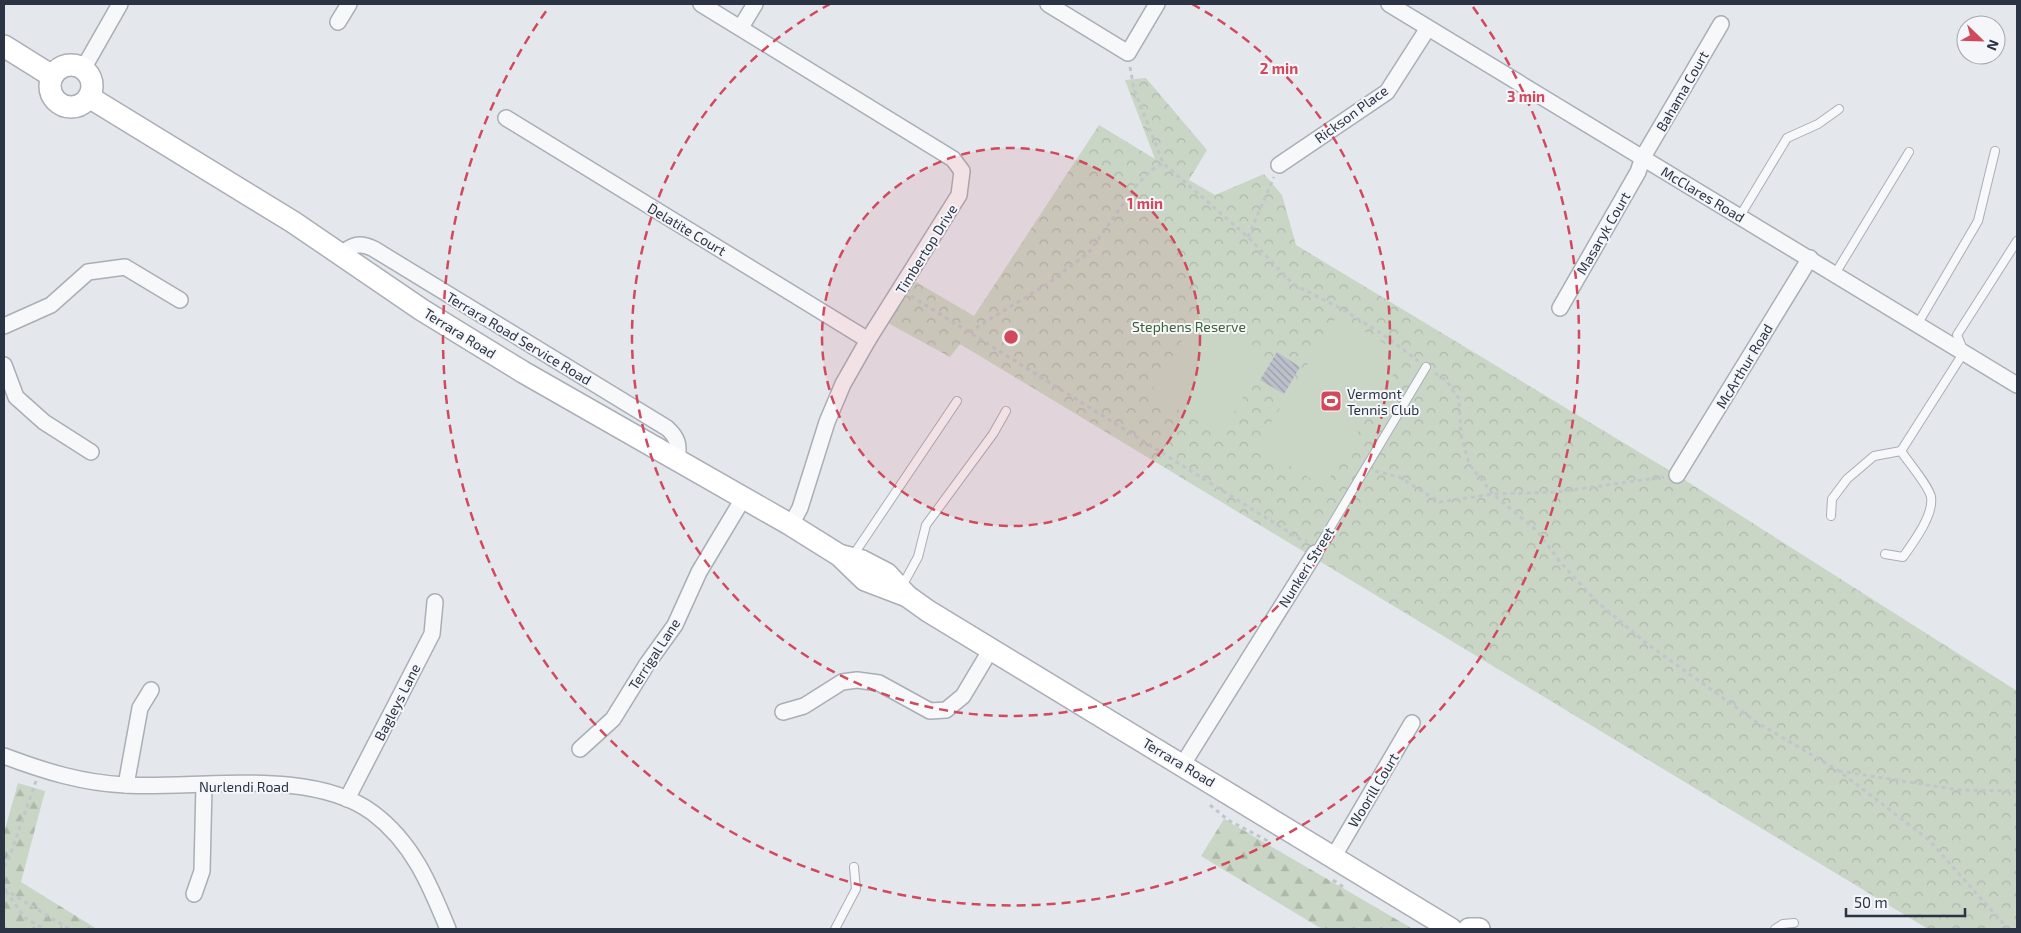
<svg xmlns="http://www.w3.org/2000/svg" width="2021" height="933" viewBox="0 0 2021 933" font-family="'Exo 2',sans-serif">
<defs>
<pattern id="forest-firs" width="22" height="20" patternUnits="userSpaceOnUse" patternTransform="scale(1.25)"><rect width="22" height="20" fill="#c9d6c5"/><path d="M5 1l3.5 6h-7zM16 11l3.5 6h-7z" fill="#adb8ab"/></pattern>
<pattern id="park-crowns" width="20" height="18" patternUnits="userSpaceOnUse" patternTransform="scale(1.25)"><rect width="20" height="18" fill="#c9d6c5"/><path d="M2 6a3 3 0 1 1 6 0M12 15a3 3 0 1 1 6 0" fill="none" stroke="#adb8ab"/></pattern>
<pattern id="building-back-hatch" width="6" height="6" patternUnits="userSpaceOnUse" patternTransform="scale(1.25)"><rect width="6" height="6" fill="#bbc0ca"/><path d="M-1 5l2 2M0 0l6 6M5-1l2 2" fill="none" stroke="#989da6"/></pattern>
</defs>
<rect width="100%" height="100%" fill="#e4e7ec"/>
<g fill="url(#forest-firs)">
<polygon points="18,783 45,791 21,882 97,929 4,929 4,833"/>
<polygon points="1224,819 1413,929 1322,929 1201,856"/>
</g>
<polygon fill="url(#park-crowns)" points="1146,78 1207,150 1189,180 1215,195 1264,174 1282,195 1296,245 1677,475 2017,691 2017,929 1928,929 960,344 950,357 888,323 916,282 974,316 1099,125 1155,159 1125,80"/>
<g fill="#c9d6c5">
<polygon points="1338,315 1405,356 1324,487 1257,445"/>
<polygon points="1196,317 1266,359 1220,435 1150,393"/>
</g>
<polygon fill="url(#building-back-hatch)" points="1277,352 1300,367 1284,394 1260,380"/>
<g fill="none" stroke-linecap="round" stroke-linejoin="round">
<g stroke="#a9aeb7" stroke-width="10">
<g id="lane">
<polyline points="1740,216 1787,138 1818,124 1839,109"/>
<polyline points="1835,274 1909,152"/>
<polyline points="1917,325 1978,221 1995,151"/>
<polyline points="1901,451 1964,352 1957,335 2017,241"/>
<path d="M1831,516L1832,499L1847,479L1874,456L1901,451C1908,462 1929,486 1931,497C1934,515 1913,543 1903,557L1885,554"/>
<polyline points="1315,553 1426,367"/>
<polyline points="852,557 957,401"/>
<polyline points="901,588 918,557 926,525 993,434 1006,411"/>
<polyline points="835,929 856,889 854,867"/>
<polyline points="1775,929 1783,924 1794,923"/>
</g>
</g>
<g stroke="#a9aeb7" stroke-width="18">
<g id="street">
<polyline points="701,4 953,159 962,171 959,195 868,340 843,384 827,422 800,508 791,525"/>
<polyline points="1048,4 1128,53 1157,4"/>
<polyline points="1389,4 2017,385"/>
<polyline points="338,22 349,4"/>
<polyline points="741,27 755,4"/>
<polyline points="83,69 120,4"/>
<polyline points="506,118 868,340"/>
<polyline points="1279,165 1387,92 1428,28"/>
<path d="M341,255C352,244 360,242 374,249L667,428C677,437 680,445 677,458"/>
<polyline points="1560,308 1638,172 1643,157 1721,24"/>
<polyline points="4,326 51,305 88,272 125,267 180,300"/>
<polyline points="4,365 16,397 44,422 91,452"/>
<polyline points="1677,475 1810,258"/>
<polyline points="783,712 804,706 842,682 857,680 879,683 930,711 946,710 963,696 991,649"/>
<polyline points="580,749 613,719 647,664 675,625 699,572 744,497"/>
<path d="M4,756C44,771 82,783 125,785C199,789 311,767 373,813C413,843 430,885 448,929"/>
<polyline points="1183,764 1315,553"/>
<polyline points="126,785 140,708 151,690"/>
<polyline points="347,799 432,634 435,602"/>
<polyline points="1334,856 1412,723"/>
<polyline points="194,894 202,871 204,785"/>
</g>
</g>
<g stroke="#a9aeb7" stroke-width="24">
<g id="secondary">
<polyline points="4,46 52,76"/>
<circle cx="71" cy="86" r="21"/>
<polyline points="89,97 293,222 422,310 523,372 791,525 839,555 865,580 907,596"/>
<polyline points="842,556 862,561 887,574 907,596 928,611 1451,929"/>
<polyline points="1469,929 1479,929"/>
</g>
</g>
<g stroke="#c2c5cb" stroke-width="3" stroke-dasharray="4 4" stroke-linecap="butt">
<polyline points="1130,67 1134,89 1163,163 1248,237 1293,284 1342,309 1385,336 1418,361"/>
<polyline points="1248,237 1274,177"/>
<polyline points="911,296 1300,539 1307,541"/>
<polyline points="969,332 1049,283 1089,252 1136,186 1150,171 1163,163"/>
<polyline points="1435,373 1446,380 1459,399 1461,435 1469,464 1493,494 1536,530 1561,563 1595,600 1646,643 1758,723 1839,771 1929,840 2008,929"/>
<polyline points="1375,471 1399,477 1440,502 1493,494 1557,492 1664,477"/>
<polyline points="1839,771 1959,790 2017,791"/>
<polyline points="1210,805 1228,820 1268,841"/>
<polyline points="4,867 12,850 36,781"/>
<polyline points="1333,880 1345,888"/>
<polyline points="4,889 69,929"/>
<polyline points="6,891 25,918 44,929"/>
</g>
<use href="#lane" stroke="#f7f8fa" stroke-width="8"/>
<use href="#street" stroke="#f7f8fa" stroke-width="15"/>
<use href="#secondary" stroke="#fff" stroke-width="21"/>
</g>
<circle cx="1011" cy="337" r="189" fill="#d1495b" fill-opacity=".12"/>
<g fill="none" stroke="#d1495b" stroke-width="2.5" stroke-dasharray="9 6">
<circle cx="1011" cy="337" r="189"/>
<path d="M1192 4A379 379 0 1 1 830 4"/>
<path d="M1473 7A568 568 0 1 1 549 7"/>
</g>
<defs>
<g id="stadium-square" transform="scale(1.125)"><rect x="-9" y="-9" width="18" height="18" rx="4" fill="#d1495b" stroke="#f4f6f9"/><path d="M0-5a6.5 5 0 1 0 0 10a6.5 5 0 1 0 0-10ZM-3.5-1.8h7v3.6h-7Z" fill="#fff"/></g>
</defs>
<g fill-rule="evenodd">
<use href="#stadium-square" x="1331" y="401"/>
</g>
<g text-anchor="middle" dominant-baseline="central" stroke-width="4" stroke-linejoin="round" paint-order="stroke">
<g font-size="14" fill="#2b3445" stroke="#f4f6f9">
<text transform="translate(1682 91) rotate(-60)">Bahama Court</text>
<text transform="translate(1351 114) rotate(-36)">Rickson Place</text>
<text transform="translate(1703 194) rotate(31)">McClares Road</text>
<text transform="translate(687 229) rotate(31)">Delatite Court</text>
<text transform="translate(1603 233) rotate(-60)">Masaryk Court</text>
<text transform="translate(926 249) rotate(-58)">Timbertop Drive</text>
<text transform="translate(460 333) rotate(32)">Terrara Road</text>
<text transform="translate(519 338) rotate(31)">Terrara Road Service Road</text>
<text transform="translate(1744 366) rotate(-59)">McArthur Road</text>
<text transform="translate(1306 567) rotate(-58)">Nunkeri Street</text>
<text transform="translate(654 654) rotate(-57)">Terrigal Lane</text>
<text transform="translate(397 702) rotate(-63)">Bagleys Lane</text>
<text transform="translate(1179 762) rotate(31)">Terrara Road</text>
<text x="244" y="786">Nurlendi Road</text>
<text transform="translate(1373 790) rotate(-59)">Woorill Court</text>
</g>
<g font-size="14" fill="#3f6138" stroke="#f4f6f9">
<text x="1189" y="326">Stephens Reserve</text>
</g>
<g font-size="14" fill="#2b3445" stroke="#f4f6f9" text-anchor="start">
<text x="1347" y="393">Vermont<tspan x="1347" dy="16">Tennis Club</tspan></text>
</g>
</g>
<circle cx="1011" cy="337" r="8" fill="#d1495b" stroke="#f4f6f9" stroke-width="2.5"/>
<g font-size="15" text-anchor="middle" font-weight="bold" fill="#d1495b" stroke="#f4f6f9" stroke-width="4" stroke-linejoin="round" paint-order="stroke">
<text x="1279" y="74">2 min</text>
<text x="1526" y="102">3 min</text>
<text x="1145" y="209">1 min</text>
</g>
<rect width="2021" height="933" fill="none" stroke="#2b3445" stroke-width="10"/>
<g transform="translate(1981 40) rotate(113)"><circle r="24" fill="#f4f6f9" stroke="#a4a8b1"/>
<path d="M0-4L9 19L0 12L-9 19Z" fill="#d1495b"/>
<text y="-8" font-size="14" font-weight="bold" text-anchor="middle" fill="#2b3445">N</text>
</g>
<path d="M1846 908v8h119v-8" fill="none" stroke="#2b3445" stroke-width="2.5"/>
<text x="1854" y="908" font-size="15" fill="#2b3445" stroke="#f4f6f9" stroke-width="4" paint-order="stroke">50 m</text>
</svg>
